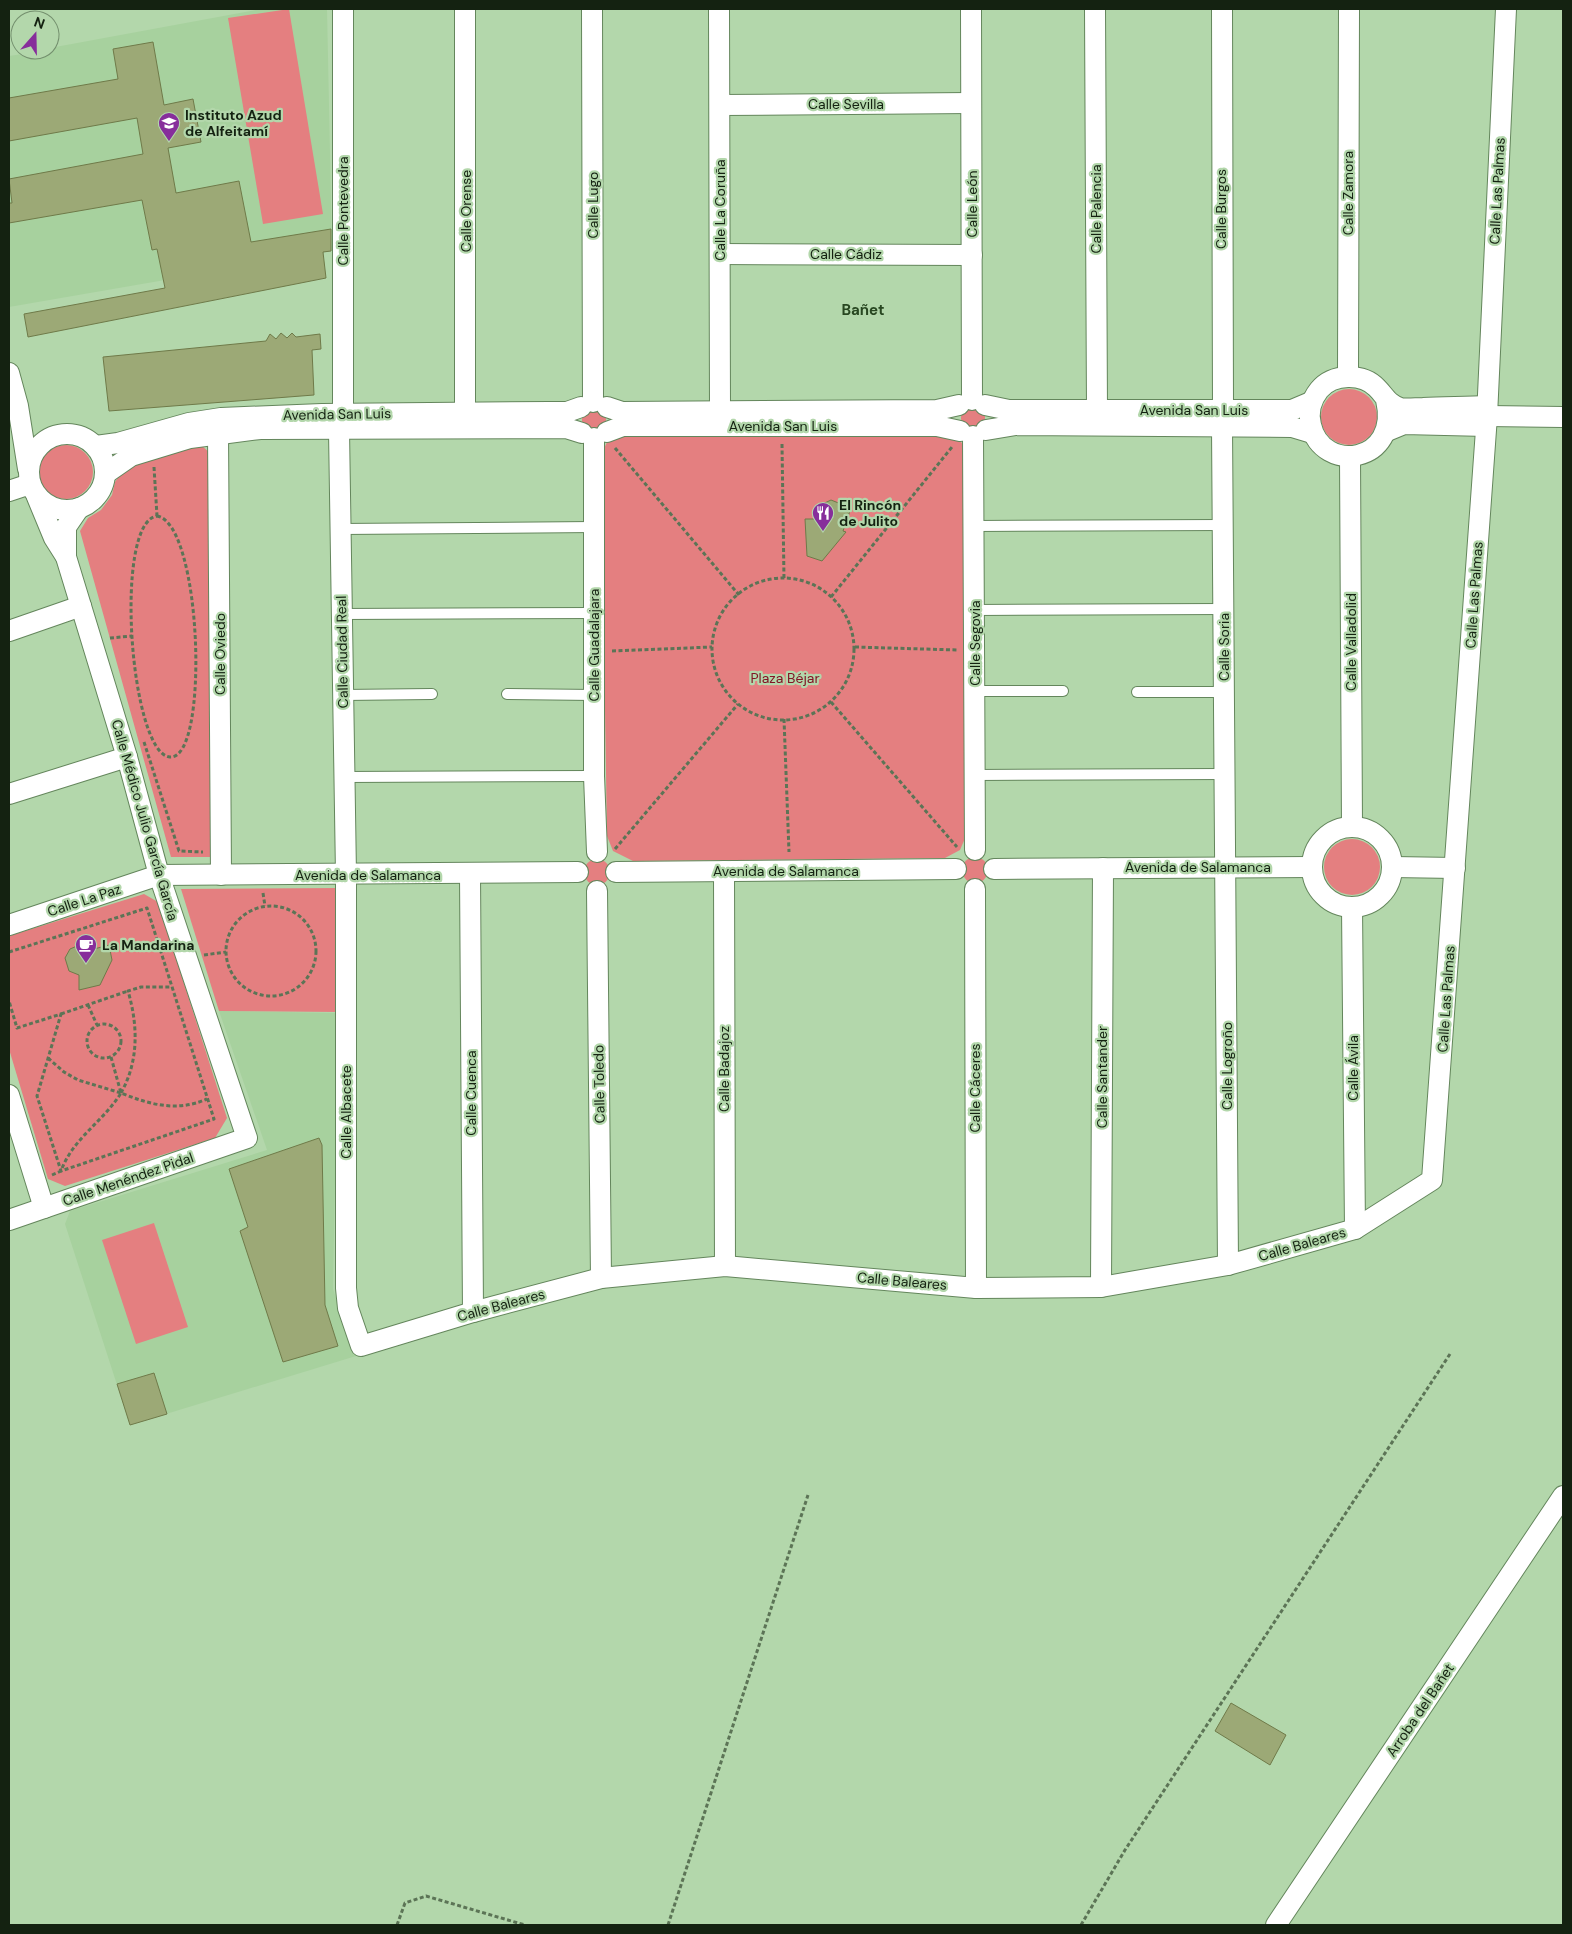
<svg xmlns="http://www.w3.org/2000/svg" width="1572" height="1934" viewBox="0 0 1572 1934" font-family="'DM Sans',sans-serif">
<rect width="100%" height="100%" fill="#b3d7ab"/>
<g fill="#a7d19e">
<polygon points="261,9 327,9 332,251 9,307 9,56 50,50 50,48"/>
<polygon points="219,1011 338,1013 333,1289 356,1356 130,1425 65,1224 70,1211 267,1150"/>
</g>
<g fill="#e47f80">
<polygon points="289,9 323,214 263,224 228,18"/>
<circle cx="1349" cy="417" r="28"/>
<circle cx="973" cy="418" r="12"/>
<circle cx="594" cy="420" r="12"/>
<polygon points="939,434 958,438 964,446 966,836 960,850 945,858 633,861 613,851 607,836 601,455 608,440 621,435"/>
<polygon points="200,444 212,455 211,857 171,857 80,531 88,518 101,510 112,495 115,482 124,469"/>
<circle cx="66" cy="472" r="27"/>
<circle cx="1352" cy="867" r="28"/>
<circle cx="975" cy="870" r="13"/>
<circle cx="597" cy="872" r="13"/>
<polygon points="340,888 339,1012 219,1011 181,889"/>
<polygon points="144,894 158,902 227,1118 215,1138 65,1186 48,1179 9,1049 9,936"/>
<polygon points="154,1223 188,1327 136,1344 102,1240"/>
</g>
<g fill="#9ca976" stroke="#6f7a49">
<polygon points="153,42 164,105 193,99 201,142 168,148 176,193 239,181 251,242 331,229 331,251 323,252 326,278 28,337 24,314 165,288 157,249 152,250 142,200 9,223 9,203 12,203 9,179 143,154 137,118 9,141 9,98 118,79 113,49"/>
<polygon points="281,333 287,338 292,333 296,337 320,334 321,349 312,350 314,395 109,411 103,357 266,341 270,334 276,339"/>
<polygon points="831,500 851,508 843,531 846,532 822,561 807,556 805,519 815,519 814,508"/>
<polygon points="91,940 94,949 109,945 112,960 100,985 79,990 79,975 69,971 65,958 70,949"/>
<polygon points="319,1138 322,1145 325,1305 338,1346 283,1362 240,1231 248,1227 229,1169"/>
<polygon points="154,1373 167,1414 130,1425 117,1384"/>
<polygon points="1231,1703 1286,1735 1270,1765 1215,1731"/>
</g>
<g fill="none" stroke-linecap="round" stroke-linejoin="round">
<g stroke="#64865c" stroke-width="12">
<g id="service">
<polyline points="975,526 1223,525"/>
<polyline points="340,529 594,527"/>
<polyline points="975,610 1224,609"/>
<polyline points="342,614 594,613"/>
<polyline points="975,691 1063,691"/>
<polyline points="1137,692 1225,692"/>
<polyline points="507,694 594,695"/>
<polyline points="343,695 432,694"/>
<polyline points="975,775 1225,774"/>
<polyline points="344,777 594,776"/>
</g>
</g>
<g stroke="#64865c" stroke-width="22">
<g id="minor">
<polyline points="343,9 343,413"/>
<polyline points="465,9 465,413"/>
<polyline points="592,9 593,402"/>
<polyline points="719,9 720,411"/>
<polyline points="971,9 972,400"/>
<polyline points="1095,9 1097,410"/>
<polyline points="1222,9 1223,410"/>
<polyline points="720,105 971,103"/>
<polyline points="720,254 972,255"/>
<polyline points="9,373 18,406 28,469"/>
<polyline points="1348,376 1349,9"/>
<path d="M1386,400C1401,463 1322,475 1311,425C1308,413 1311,400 1319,390C1333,373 1363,373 1377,388C1385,396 1388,404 1400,408C1406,409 1416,408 1423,408C1444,407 1466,407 1487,406"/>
<polyline points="985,405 1009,410 1292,410 1311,402"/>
<polyline points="607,407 622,412 937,410 959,405"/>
<polyline points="1487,416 1563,417"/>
<polyline points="1222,427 1228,1265"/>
<polyline points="339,430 346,875 346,1288 348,1308 361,1346 473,1312 601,1278 725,1266 976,1288 1101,1287 1228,1265 1355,1229 1432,1180 1487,416 1506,9"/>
<polyline points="986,430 1016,425 1292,427 1312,433"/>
<polyline points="1387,431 1404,424 1486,426"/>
<polyline points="607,432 623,426 937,426 960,431"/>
<polyline points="218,433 221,875"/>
<circle cx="67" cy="472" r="38"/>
<polyline points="973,436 975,850"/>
<polyline points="594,438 594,776 597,852"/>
<polyline points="96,446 118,443 189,423 221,418 322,414 550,412 567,412 581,407"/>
<polyline points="1350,457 1352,827"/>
<polyline points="105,474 131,456 190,438 260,429 566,428 582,433"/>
<polyline points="9,491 30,484"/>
<polyline points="66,557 66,527 79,508"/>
<polyline points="9,631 81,606"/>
<polyline points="9,794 127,757"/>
<circle cx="1352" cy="867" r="40"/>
<polyline points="1393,867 1455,868"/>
<polyline points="994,869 1312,867"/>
<polyline points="724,871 725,1266"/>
<polyline points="616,872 956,869"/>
<polyline points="470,874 473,1312"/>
<polyline points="975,889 976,1288"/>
<polyline points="597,891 601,1278"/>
<polyline points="1352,907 1355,1229"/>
<polyline points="9,925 159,875 578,872"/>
<polyline points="9,1095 44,1208"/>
<polyline points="9,1220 247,1138 159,875 127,757 66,557 54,538 37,497"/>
<polyline points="1101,1287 1103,868"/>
<polyline points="1276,1925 1563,1496"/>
</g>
</g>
<g stroke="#5c7456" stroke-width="3" stroke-dasharray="4 2.5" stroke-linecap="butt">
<polyline points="782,444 784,579"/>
<polyline points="615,448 739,595"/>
<polyline points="154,467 157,516"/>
<path d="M157,516C202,523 210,760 170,757C130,754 113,522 157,516Z"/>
<circle cx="783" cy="649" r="71"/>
<polyline points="831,597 952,447"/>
<polyline points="110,638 132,636"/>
<polyline points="855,647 957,650"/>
<polyline points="612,651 712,647"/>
<polyline points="831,702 957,847"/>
<polyline points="784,719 789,852"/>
<polyline points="144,742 179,851 203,852"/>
<polyline points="615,849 738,704"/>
<polyline points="263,893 265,906"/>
<circle cx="271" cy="951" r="45"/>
<polyline points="9,952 147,908 214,1119 61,1171 37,1096 61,1014 17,1028 9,1001"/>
<polyline points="204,955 226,952"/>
<polyline points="88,1005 97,1025"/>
<polyline points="61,1014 128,991"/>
<circle cx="104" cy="1041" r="17"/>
<polyline points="111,1057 121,1093"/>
<polyline points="48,1058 64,1072 78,1080 121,1093"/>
<path d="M121,1093C139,1061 138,1025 128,991L141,987H172"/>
<path d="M52,1175L61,1171C73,1138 103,1122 121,1093C151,1105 177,1112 207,1099"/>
<polyline points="397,1925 405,1903 426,1896 525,1925"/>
<polyline points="668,1925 808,1495"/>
<polyline points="1081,1925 1125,1850 1450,1354"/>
</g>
<use href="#service" stroke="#fff" stroke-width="10"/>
<use href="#minor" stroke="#fff" stroke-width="20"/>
</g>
<defs>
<g id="school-pin" transform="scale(1.125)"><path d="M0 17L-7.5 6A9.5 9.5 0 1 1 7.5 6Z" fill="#872e9b" stroke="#b3d7ab"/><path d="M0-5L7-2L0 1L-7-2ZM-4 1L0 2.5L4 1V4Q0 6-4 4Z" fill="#fff"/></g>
<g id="restaurant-pin" transform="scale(1.125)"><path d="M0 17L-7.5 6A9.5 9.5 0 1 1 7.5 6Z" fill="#872e9b" stroke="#b3d7ab"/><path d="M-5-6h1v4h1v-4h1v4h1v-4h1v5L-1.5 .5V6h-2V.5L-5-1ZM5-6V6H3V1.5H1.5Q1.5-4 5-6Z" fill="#fff"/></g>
<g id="cafe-pin" transform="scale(1.125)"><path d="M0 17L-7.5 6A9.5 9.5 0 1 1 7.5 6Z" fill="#872e9b" stroke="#b3d7ab"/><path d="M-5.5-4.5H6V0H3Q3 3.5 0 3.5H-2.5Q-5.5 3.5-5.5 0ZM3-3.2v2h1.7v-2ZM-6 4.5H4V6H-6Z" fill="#fff"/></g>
</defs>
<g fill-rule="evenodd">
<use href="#school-pin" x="169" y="123"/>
<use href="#restaurant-pin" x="823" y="513"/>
<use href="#cafe-pin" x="86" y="945"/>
</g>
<g text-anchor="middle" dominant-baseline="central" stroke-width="4.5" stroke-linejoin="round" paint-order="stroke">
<g font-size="14" fill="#142211" stroke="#b3d7ab">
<text x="846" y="104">Calle Sevilla</text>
<text transform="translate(1497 191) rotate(-87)">Calle Las Palmas</text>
<text transform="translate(1348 193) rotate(-90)">Calle Zamora</text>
<text transform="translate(972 204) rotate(-90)">Calle León</text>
<text transform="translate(593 205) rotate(-90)">Calle Lugo</text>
<text transform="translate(1096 209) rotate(-90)">Calle Palencia</text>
<text transform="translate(1221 209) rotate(-90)">Calle Burgos</text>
<text transform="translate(720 210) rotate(-90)">Calle La Coruña</text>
<text transform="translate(343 211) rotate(-90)">Calle Pontevedra</text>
<text transform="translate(466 211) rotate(-90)">Calle Orense</text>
<text x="846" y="254">Calle Cádiz</text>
<text x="1194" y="410">Avenida San Luis</text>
<text transform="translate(337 414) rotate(-1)">Avenida San Luis</text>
<text x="783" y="426">Avenida San Luis</text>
<text transform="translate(1474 595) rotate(-86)">Calle Las Palmas</text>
<text transform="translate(1351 642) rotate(-90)">Calle Valladolid</text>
<text transform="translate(975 643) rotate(-90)">Calle Segovia</text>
<text transform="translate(594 645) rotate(-90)">Calle Guadalajara</text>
<text transform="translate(1224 647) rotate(-90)">Calle Soria</text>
<text transform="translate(342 652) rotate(-91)">Calle Ciudad Real</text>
<text transform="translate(220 654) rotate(-90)">Calle Oviedo</text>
<text transform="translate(145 820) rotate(74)">Calle Médico Julio García García</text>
<text x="1198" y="867">Avenida de Salamanca</text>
<text x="786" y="871">Avenida de Salamanca</text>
<text x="368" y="875">Avenida de Salamanca</text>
<text transform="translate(84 900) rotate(-18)">Calle La Paz</text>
<text transform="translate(1446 999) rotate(-86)">Calle Las Palmas</text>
<text transform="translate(1227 1066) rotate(-90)">Calle Logroño</text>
<text transform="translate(1353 1068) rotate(-90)">Calle Ávila</text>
<text transform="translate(724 1069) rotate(-90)">Calle Badajoz</text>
<text transform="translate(1102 1077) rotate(-90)">Calle Santander</text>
<text transform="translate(599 1084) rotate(-91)">Calle Toledo</text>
<text transform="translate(975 1088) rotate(-90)">Calle Cáceres</text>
<text transform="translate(471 1093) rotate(-90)">Calle Cuenca</text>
<text transform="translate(346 1112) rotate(-90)">Calle Albacete</text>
<text transform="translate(128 1179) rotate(-19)">Calle Menéndez Pidal</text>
<text transform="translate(1302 1244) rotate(-16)">Calle Baleares</text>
<text transform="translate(902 1281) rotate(5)">Calle Baleares</text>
<text transform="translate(501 1305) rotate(-15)">Calle Baleares</text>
<text transform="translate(1420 1710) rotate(-56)">Arroba del Bañet</text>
</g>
<g font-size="14" font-weight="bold" fill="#142211" stroke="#b3d7ab" text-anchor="start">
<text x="185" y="115">Instituto Azud<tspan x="185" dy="16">de Alfeitamí</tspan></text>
<text x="839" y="505">El Rincón<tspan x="839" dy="16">de Julito</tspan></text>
<text x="102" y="945">La Mandarina</text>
</g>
<g font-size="14" fill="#811525" stroke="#b3d7ab">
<text x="785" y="678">Plaza Béjar</text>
</g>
<g font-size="15" font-weight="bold" fill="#284721" stroke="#b3d7ab">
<text x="863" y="310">Bañet</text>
</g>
</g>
<rect width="1572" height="1934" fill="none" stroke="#142211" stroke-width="20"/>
<g transform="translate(35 35) rotate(20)"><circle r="24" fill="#b3d7ab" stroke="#738f6d"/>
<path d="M0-4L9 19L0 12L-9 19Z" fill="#872e9b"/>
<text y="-8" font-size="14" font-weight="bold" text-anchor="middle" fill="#142211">N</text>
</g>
</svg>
